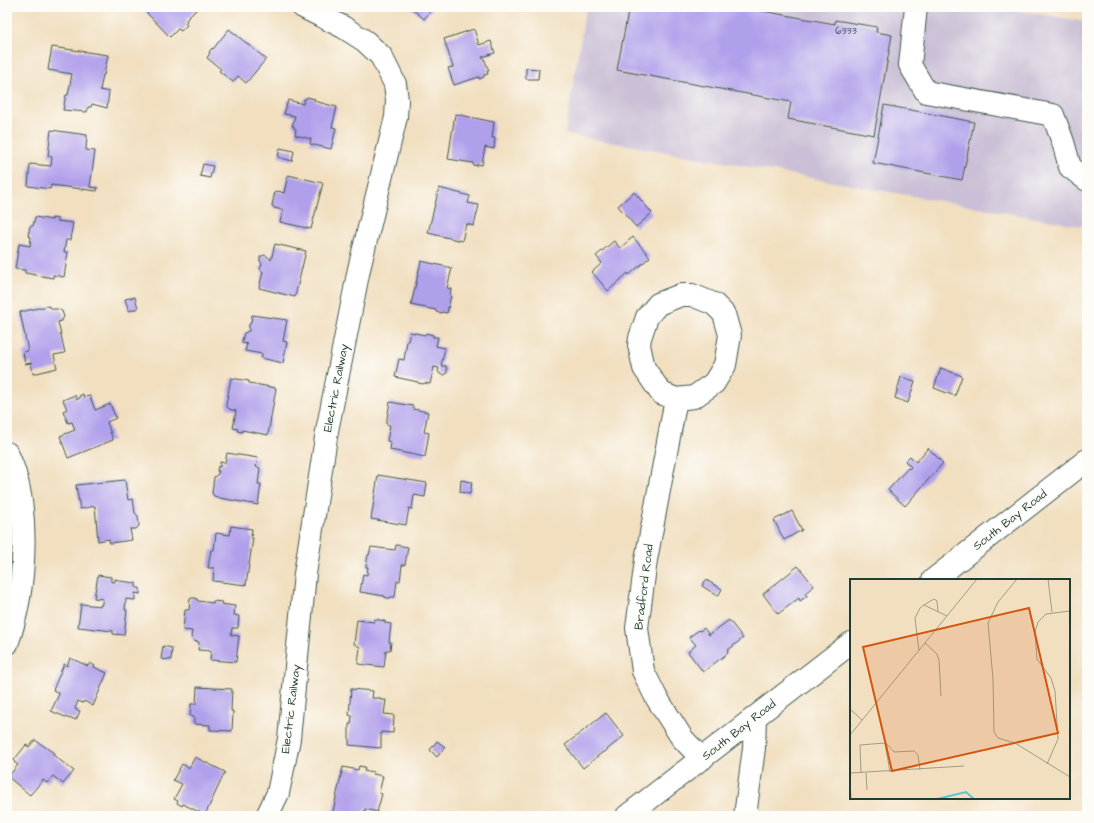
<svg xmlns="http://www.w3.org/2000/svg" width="1094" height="823" viewBox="0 0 1094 823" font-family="'Architects Daughter',sans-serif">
<rect width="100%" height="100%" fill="#fdfcf7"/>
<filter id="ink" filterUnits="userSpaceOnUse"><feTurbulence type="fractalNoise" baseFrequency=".025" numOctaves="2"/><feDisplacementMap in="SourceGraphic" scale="8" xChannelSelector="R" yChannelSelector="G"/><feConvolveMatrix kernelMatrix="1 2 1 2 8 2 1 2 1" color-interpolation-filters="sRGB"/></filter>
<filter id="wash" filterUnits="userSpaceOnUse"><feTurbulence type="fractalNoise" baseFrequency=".012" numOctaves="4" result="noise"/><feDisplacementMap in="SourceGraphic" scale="16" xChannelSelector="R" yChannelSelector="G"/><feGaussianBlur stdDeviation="0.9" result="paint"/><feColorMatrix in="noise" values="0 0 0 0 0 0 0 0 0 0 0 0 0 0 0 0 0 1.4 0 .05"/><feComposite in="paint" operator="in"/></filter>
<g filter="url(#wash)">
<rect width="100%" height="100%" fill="#f1dfc0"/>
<polygon fill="#cabfd6" points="586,7 998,7 1087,22 1087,227 565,134"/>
<g id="blocks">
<g fill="#b09feb">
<polygon points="141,7 197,7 198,8 186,20 187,21 185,23 187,25 181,31 178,29 170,37"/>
<polygon points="410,7 434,7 424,19"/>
<polygon points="629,7 740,7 835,24 835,20 877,27 876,32 892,35 874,135 788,119 791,102 617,70"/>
<polygon points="229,29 266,59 246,83 238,76 233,82 219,71 221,69 207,58 210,53 209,52 212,48 213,49"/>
<polygon points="474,29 479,45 491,41 495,53 482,57 483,59 484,58 489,71 487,71 488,74 484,75 484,77 479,79 479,77 454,85 448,68 453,67 444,39"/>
<polygon points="52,47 108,55 104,75 103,75 100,90 109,92 107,108 92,104 91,107 88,107 87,112 63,110 66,95 68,95 72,74 48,70"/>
<polygon points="526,68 539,69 538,79 526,79"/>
<polygon points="307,97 315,99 314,101 337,107 332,127 336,128 331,149 310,144 311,139 295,135 296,129 294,128 294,126 292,126 295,116 284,114 288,100 303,104 304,99 306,99"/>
<polygon points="884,105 974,122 962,180 873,163"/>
<polygon points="455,114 494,122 492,138 495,138 494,149 485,147 482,165 477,164 477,166 473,165 473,163 448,159"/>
<polygon points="51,130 87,135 86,150 95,151 90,187 98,188 97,191 51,185 50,189 28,186 30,164 51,166 52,157 48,156"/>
<polygon points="280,148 294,151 292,161 278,157"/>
<polygon points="203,164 213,166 210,178 200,176"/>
<polygon points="288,175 323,183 311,229 280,222 283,210 274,208 272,205 275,192 278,191 284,193"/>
<polygon points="439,188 470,196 468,203 479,205 474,226 466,224 462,241 428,233"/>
<polygon points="634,192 652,213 636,227 618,206"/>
<polygon points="35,217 52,220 52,218 58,219 57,221 73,223 70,240 66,240 64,252 68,252 64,277 53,275 53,278 25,273 25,270 15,269 19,244 30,246 31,237 28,236 30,226 33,226"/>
<polygon points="633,237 650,257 629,275 628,273 608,291 592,272 602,263 596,256 614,241 620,248"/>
<polygon points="275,244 306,251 295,297 259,288 263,272 260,269 262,264 260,261 260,257 264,255 267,256 271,260"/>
<polygon points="421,261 452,268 447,288 451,289 450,295 451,295 447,313 442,312 441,313 436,312 436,310 411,305"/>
<polygon points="135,297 138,308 129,311 125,299"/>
<polygon points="48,306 53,309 58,309 62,311 64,317 61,321 58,322 65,353 54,355 57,368 33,374 31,363 25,364 23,352 28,351 20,312"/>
<polygon points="252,315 287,320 283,341 287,342 283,363 261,358 262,354 245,351 247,344 242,343 242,341 244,333 249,331 249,324 251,323"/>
<polygon points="410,332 425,335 426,333 433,335 433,337 438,337 436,346 445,348 441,366 446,366 447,370 447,373 443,375 440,374 438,371 439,368 434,367 430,384 424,383 423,384 418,383 418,382 395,377 399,359 404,360 407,341 408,341"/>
<polygon points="941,368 962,376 955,396 934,388"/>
<polygon points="901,377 915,381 908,403 895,398"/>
<polygon points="231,378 249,381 249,383 276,388 268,435 242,430 242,432 237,431 238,429 233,428 236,411 229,409 226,405"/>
<polygon points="83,394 84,397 90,396 95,410 110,404 116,418 107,422 113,440 68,458 60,436 75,430 72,422 68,423 63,411 67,409 63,400 75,395 77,400 80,398 79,396"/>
<polygon points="390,402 413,406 413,409 428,412 424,432 429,433 425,457 390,450 391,442 387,441 390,425 386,424"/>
<polygon points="928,448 943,463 905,506 888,490 908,468 909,469 911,467 905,461 910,456 916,462"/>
<polygon points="227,453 258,458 256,467 260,468 258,484 261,484 258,505 220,498 214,496 212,493 214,477 218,474 219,471 217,471 218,466 220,467 220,462 225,463"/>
<polygon points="378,475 427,483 425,497 414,495 412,509 409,508 406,525 371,519"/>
<polygon points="125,480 128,500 133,499 135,513 138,516 139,526 136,529 130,529 132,540 110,543 109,539 98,541 95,506 80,509 76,485"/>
<polygon points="461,480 472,482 470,494 460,492"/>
<polygon points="792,511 802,530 784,540 774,520"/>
<polygon points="231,526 252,529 251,538 253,538 246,585 213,581 214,568 208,568 211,550 214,550 216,533 230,535"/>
<polygon points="396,545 408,547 405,565 402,565 400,581 397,581 395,597 391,597 390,598 385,598 385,596 360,592 363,574 367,575 368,567 366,567 368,555 369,555 371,547 395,550"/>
<polygon points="798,566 814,586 805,593 807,596 800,601 799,598 778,614 763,594"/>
<polygon points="98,575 111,577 111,582 115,582 115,579 120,580 120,581 136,583 136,588 140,588 140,594 135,593 135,600 126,599 125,610 127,610 124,635 113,634 113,631 78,627 81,604 101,606 103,599 94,598"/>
<polygon points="706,580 722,589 718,596 702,586"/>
<polygon points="192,598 196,598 198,601 213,603 213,601 222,602 221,604 235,606 234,615 239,616 238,628 232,628 231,635 239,636 236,662 210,660 211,651 198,650 199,642 194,641 191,637 192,631 183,630 185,610 189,610 190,599"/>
<polygon points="374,619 385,621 385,623 391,624 389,642 391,642 390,650 386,650 384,667 358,664 360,647 354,644 357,620 374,622"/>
<polygon points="729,620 743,638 727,651 728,653 703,672 688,652 696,645 689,637 699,630 700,631 704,628 709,635"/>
<polygon points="163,646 172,648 171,660 161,659"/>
<polygon points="70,658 88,666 90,663 95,666 94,667 107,673 93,706 84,701 83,703 78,701 75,709 80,711 76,720 71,718 70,719 51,711 59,694 53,690 64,664 67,666"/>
<polygon points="197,687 232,689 231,711 233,711 232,731 210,730 210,725 194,724 194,717 190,716 191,704 196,704"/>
<polygon points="351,689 373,691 372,698 380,698 380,700 386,700 384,714 394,715 393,733 381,732 381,748 349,745 349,724 351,724 352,716 349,715"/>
<polygon points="606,713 624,736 609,748 605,752 603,752 583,768 565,745"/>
<polygon points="35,740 54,753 53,755 74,771 63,784 53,776 47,783 43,780 30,795 8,777 18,765 14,762 15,761 14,760 26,745 29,747"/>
<polygon points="437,741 445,747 437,757 430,750"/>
<polygon points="195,757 225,772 205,815 183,804 182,806 177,803 178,801 174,799 182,784 173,780 182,764 189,768"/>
<polygon points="359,766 365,767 364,771 369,772 369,771 374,772 373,774 383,776 379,793 382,794 377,812 365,809 364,816 352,816 344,814 343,816 332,816 343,767 358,770"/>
</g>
</g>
</g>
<g filter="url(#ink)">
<use href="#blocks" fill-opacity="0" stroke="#3e5549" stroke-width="1"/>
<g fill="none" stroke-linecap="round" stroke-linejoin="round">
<g stroke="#3e5549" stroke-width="24">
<g id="minor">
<polyline points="916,7 910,65 926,92 1053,115 1063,142 1070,167 1087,180"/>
<polygon points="681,295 692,295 714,304 724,314 730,335 725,365 714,383 694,397 676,399 661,393 644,368 639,345 640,338 647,317 658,304"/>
<polyline points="676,399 646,560 637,628 643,671 656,697 682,738 702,759"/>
<path d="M7,453C32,504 26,592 7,644"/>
<polyline points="933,580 1087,460"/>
<polyline points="267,816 278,793 289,739 305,574 327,431 359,269 396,117 397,100 395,84 381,56 365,41 343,27 303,7"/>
<polyline points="627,816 851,643"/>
<polyline points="745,816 754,748 755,718"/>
</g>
</g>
<use href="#minor" stroke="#fff" stroke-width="22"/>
</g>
</g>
<g text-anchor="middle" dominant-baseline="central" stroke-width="3" stroke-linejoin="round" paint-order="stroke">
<g font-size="10" fill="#435662">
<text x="846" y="31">6333</text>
</g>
<g font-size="12" fill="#1f3d34" stroke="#fdfcf7">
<text transform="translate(336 388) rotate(-79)">Electric Railway</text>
<text transform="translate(1010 520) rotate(-38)">South Bay Road</text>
<text transform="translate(644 587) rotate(-83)">Bradford Road</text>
<text transform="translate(291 709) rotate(-83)">Electric Railway</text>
<text transform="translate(739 730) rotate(-38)">South Bay Road</text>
</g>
</g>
<g transform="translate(850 579)">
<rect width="220" height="220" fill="#f1dfc0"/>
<path fill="none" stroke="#5bc5d6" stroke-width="2" d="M87,220L116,213L124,220"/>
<path fill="none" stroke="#9d9e88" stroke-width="1" d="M167,0L148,23L138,44L143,100L144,153L148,159L165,164L220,198M198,0L202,33M74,26L84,20L87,22L88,33M75,64L87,75L89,81L91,117M69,72L65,39L70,29L74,26L97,37M0,130L12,141M0,156L127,0M36,164L44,173L64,172L68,176L70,191M197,185L208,160L205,112L201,99L187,80L185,53L188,43L196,35L220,32M0,194L114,187M11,194L10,166L35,164L40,193M16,194L17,211M0,199L1,220"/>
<path fill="#d45610" fill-opacity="0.15" stroke="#d45610" stroke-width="2" d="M179,29L208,154L42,192L13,68Z"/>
<rect width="220" height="220" fill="none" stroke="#1f3d34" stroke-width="2"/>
</g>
<rect width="1094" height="823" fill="none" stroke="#fdfcf7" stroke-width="24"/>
</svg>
